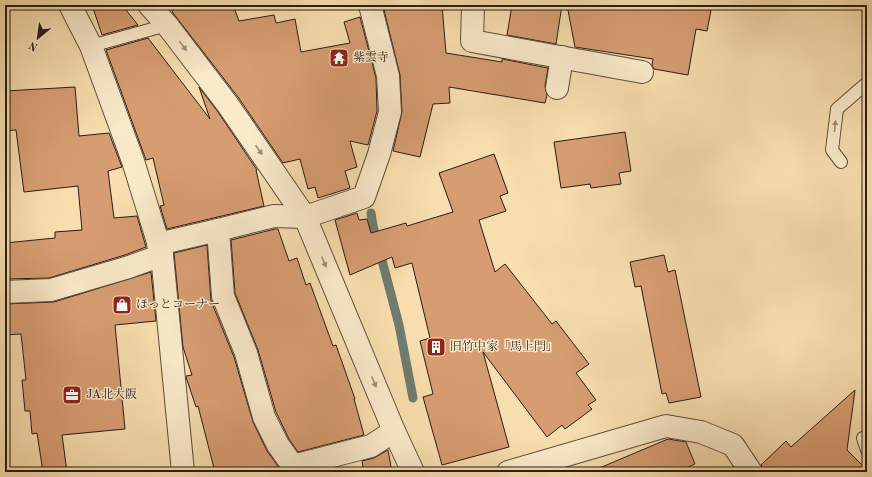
<svg xmlns="http://www.w3.org/2000/svg" width="872" height="477" viewBox="0 0 872 477" font-family="'Old Standard TT','Noto Serif JP',serif">
<rect width="100%" height="100%" fill="#f8deae"/>
<filter id="stains"><feTurbulence type="fractalNoise" baseFrequency=".005" numOctaves="4"/><feColorMatrix values="0 0 0 0 .2 0 0 0 0 .09 0 0 0 0 .02 0 0 0 .5 -.17"/></filter>
<radialGradient id="worn" r=".72"><stop offset=".6" stop-color="#630" stop-opacity="0"/><stop offset="1" stop-color="#630" stop-opacity=".3"/></radialGradient>
<g fill="none" stroke-linecap="round" stroke-linejoin="round">
<polyline stroke="#6f7c6f" stroke-width="9" points="371,213 373,226 399,325 413,398"/>
</g>
<g fill="#d79d72" stroke="#291c14">
<polygon points="92,5 122,5 138,25 102,35"/>
<polygon points="170,5 233,5 239,21 274,15 276,23 295,19 301,52 350,43 344,22 360,17 376,78 377,111 368,145 350,141 357,167 345,171 350,188 318,198 315,187 308,189 300,159 283,163 238,97 173,13"/>
<polygon points="400,5 442,5 446,53 502,62 502,59 548,68 545,86 547,95 545,103 449,87 450,103 433,104 420,157 393,151 402,112 400,75 384,10"/>
<polygon points="512,5 562,5 556,44 507,35"/>
<polygon points="567,5 712,5 707,31 696,29 688,75 654,69 652,65 653,59 575,47"/>
<polygon points="148,38 210,119 199,87 218,112 257,170 256,170 264,206 167,229 160,206 164,205 153,158 146,160 106,50"/>
<polygon points="75,87 79,136 109,133 122,167 108,171 114,218 137,216 146,247 125,255 49,278 5,279 5,243 55,238 55,232 82,230 78,186 24,192 16,130 5,131 5,91"/>
<polygon points="625,132 631,171 619,173 621,184 591,188 590,184 561,188 554,142"/>
<polygon points="494,154 508,193 500,196 506,211 479,220 495,272 505,264 552,324 556,321 589,364 576,373 596,400 588,405 592,409 565,429 562,425 547,437 483,352 509,447 442,465 423,397 433,394 420,341 430,338 412,263 395,268 392,257 350,275 335,220 357,213 359,220 367,219 371,233 406,223 407,226 453,212 439,173"/>
<polygon points="275,229 278,229 289,261 297,258 306,285 310,283 333,346 336,345 355,399 354,399 364,435 298,452 289,439 276,412 258,350 235,293 231,240"/>
<polygon points="207,245 211,301 234,357 253,422 267,451 282,472 215,472 198,406 196,407 186,377 186,376 192,375 183,347 174,253"/>
<polygon points="664,255 668,272 675,270 701,397 669,403 666,393 662,394 641,286 635,287 630,262"/>
<polygon points="151,272 156,321 115,325 125,429 62,435 67,472 43,472 37,433 32,434 30,411 25,411 22,380 26,380 21,334 5,335 5,304 54,302"/>
<polygon points="855,390 847,450 867,470 867,472 763,472 761,465 786,441 791,447"/>
<polygon points="668,439 686,442 695,464 677,472 590,472"/>
<polygon points="388,450 392,472 364,472 362,461 374,458"/>
</g>
<g fill="none" stroke-linecap="round" stroke-linejoin="round">
<g stroke="#5d4c3a" stroke-width="14">
<g id="lane">
<polyline points="91,46 167,25"/>
<polyline points="841,162 832,150 837,109 867,83"/>
<polyline points="863,438 867,450"/>
</g>
</g>
<g stroke="#5d4c3a" stroke-width="24">
<g id="street">
<polyline points="70,5 91,46 133,161 162,255 183,472"/>
<polyline points="149,5 167,25 228,105 305,217 394,431 413,472"/>
<polyline points="473,5 472,41 642,72"/>
<polyline points="557,88 562,57"/>
<polyline points="218,230 223,296 246,353 264,417 278,445 293,466 371,446 394,431"/>
<polyline points="158,244 218,230 274,216 305,217 364,197 379,154 390,112 388,76 370,5"/>
<polyline points="5,292 51,290 129,267 162,255"/>
<polyline points="508,472 666,426 701,432 733,445 751,472"/>
</g>
</g>
<use href="#lane" stroke="#faeaca" stroke-width="12"/>
<use href="#street" stroke="#faeaca" stroke-width="22"/>
</g>
<defs><path id="oneway-solid" d="M-6-.8H1V-3.2L6.5 0L1 3.2V.8H-6Z"/></defs>
<g fill="#9c8d78">
<use href="#oneway-solid" transform="translate(183 46) rotate(53)"/>
<use href="#oneway-solid" transform="translate(835 126) rotate(-84)"/>
<use href="#oneway-solid" transform="translate(259 150) rotate(55)"/>
<use href="#oneway-solid" transform="translate(324 262) rotate(67)"/>
<use href="#oneway-solid" transform="translate(374 382) rotate(67)"/>
</g>
<defs>
<g id="temple-square" transform="scale(1)"><rect x="-9" y="-9" width="18" height="18" rx="4" fill="#8f2418" stroke="#faeaca"/><path d="M0-6L5-2H3V0L6.5 2.5H4V6H1.5V3h-3V6H-4V2.5H-6.5L-3 0V-2H-5Z" fill="#fff"/></g>
<g id="shop-square" transform="scale(1)"><rect x="-9" y="-9" width="18" height="18" rx="4" fill="#8f2418" stroke="#faeaca"/><path d="M-5-2.5h2.3a2.7 3.5 0 0 1 5.4 0H5L5.5 6h-11ZM-1.5-2.5h3a1.5 2.3 0 0 0-3 0Z" fill="#fff"/></g>
<g id="building-square" transform="scale(1)"><rect x="-9" y="-9" width="18" height="18" rx="4" fill="#8f2418" stroke="#faeaca"/><path d="M-4-6H4V6H1V3H-1V6H-4ZM-2.5-4.3h1.7v1.8h-1.7ZM.8-4.3h1.7v1.8H.8ZM-2.5-1h1.7V.8h-1.7ZM.8-1h1.7V.8H.8Z" fill="#fff"/></g>
<g id="office-square" transform="scale(1)"><rect x="-9" y="-9" width="18" height="18" rx="4" fill="#8f2418" stroke="#faeaca"/><path d="M-6-3h4V-5.5h4V-3h4V5H-6ZM-1-4.5V-3h2v-1.5ZM-6 0V1H6V0Z" fill="#fff"/></g>
</defs>
<g fill-rule="evenodd">
<use href="#temple-square" x="339" y="58"/>
<use href="#shop-square" x="122" y="305"/>
<use href="#building-square" x="436" y="347"/>
<use href="#office-square" x="72" y="395"/>
</g>
<g text-anchor="middle" dominant-baseline="central" stroke-width="3" stroke-linejoin="round" paint-order="stroke">
<g font-size="12" fill="#291c14" stroke="#faeaca" text-anchor="start">
<text x="353" y="58">紫雲寺</text>
<text x="136" y="305">ほっとコーナー</text>
<text x="450" y="347">旧竹中家「馬上門」</text>
<text x="86" y="395">JA北大阪</text>
</g>
</g>
<rect width="872" height="477" fill="none" stroke="#f8deae" stroke-width="20"/>
<rect x="6" y="6" width="860" height="465" fill="none" stroke="#291c14" stroke-width="2"/>
<rect x="10" y="10" width="852" height="457" fill="none" stroke="#291c14"/>
<g transform="translate(38 38) rotate(209)" stroke="#faeaca" stroke-width="3" paint-order="stroke">
<path d="M0-3L7 15L0 10L-7 15Z" fill="#291c14"/>
<text y="-6" font-size="11" font-weight="bold" text-anchor="middle" fill="#291c14">N</text>
</g>
<rect width="100%" height="100%" filter="url(#stains)"/>
<rect width="100%" height="100%" fill="url(#worn)"/>
</svg>
